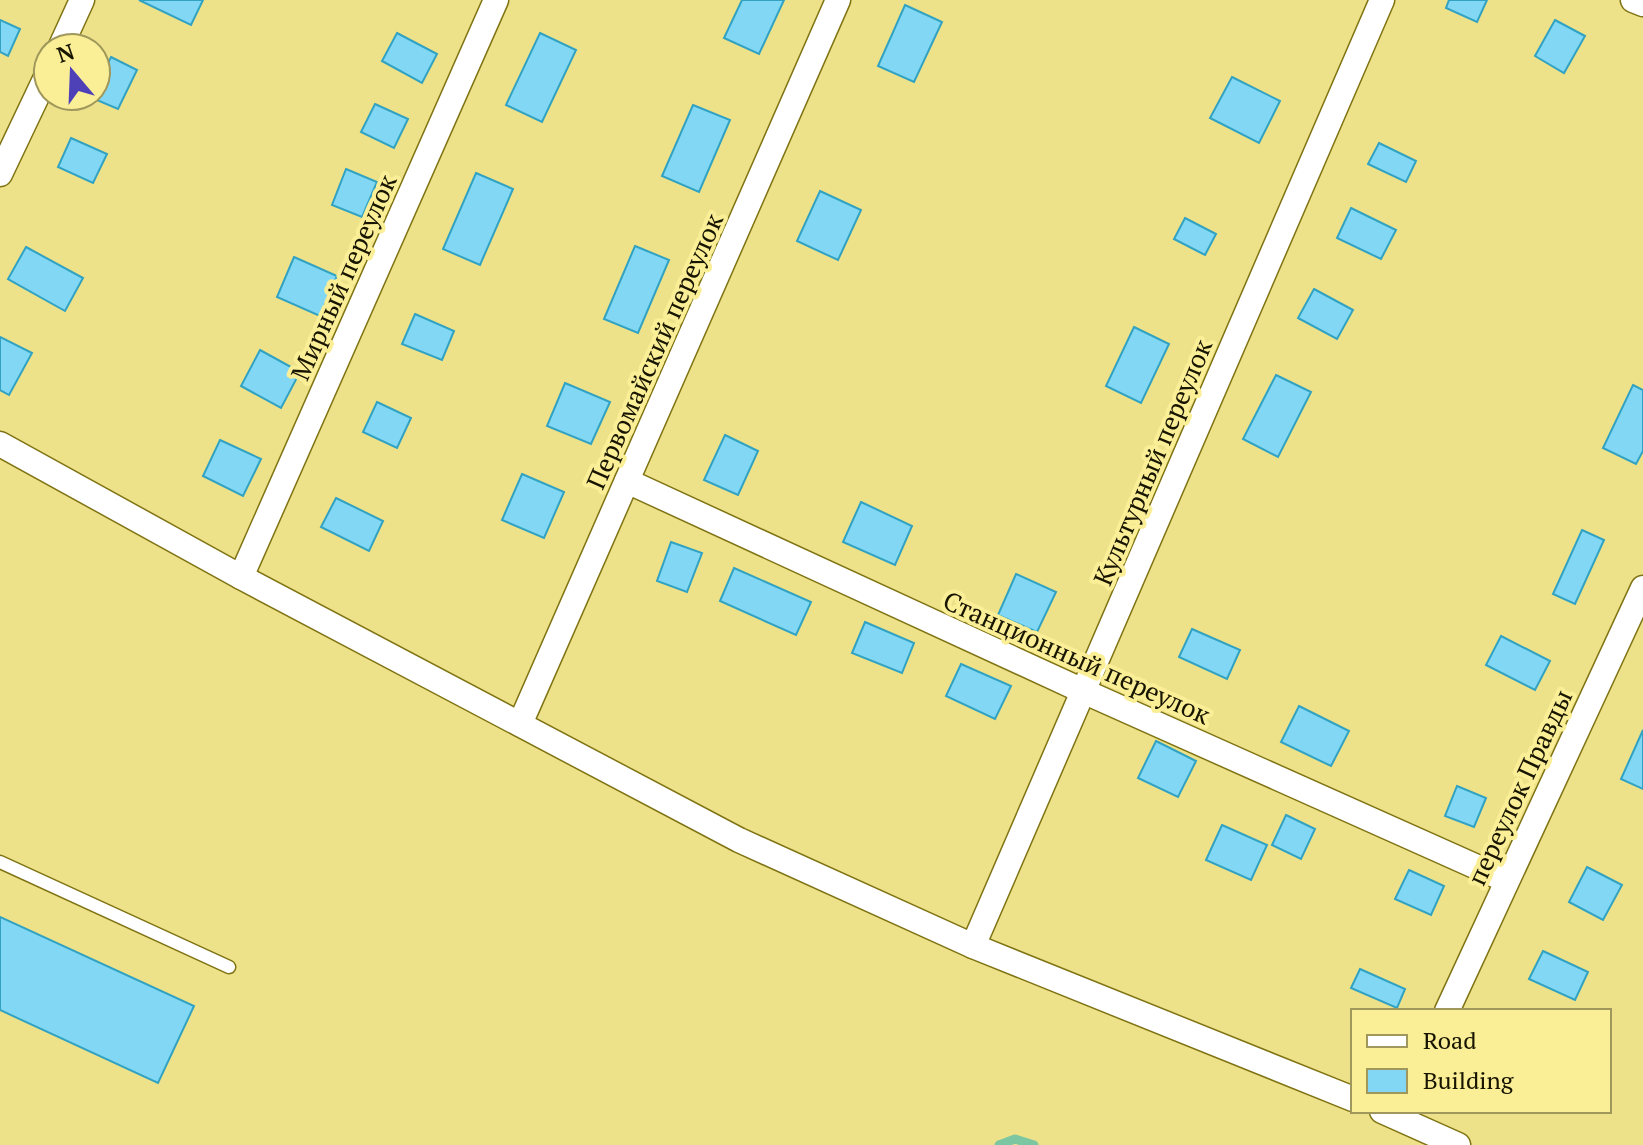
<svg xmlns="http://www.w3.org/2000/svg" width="1643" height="1145" viewBox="0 0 1643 1145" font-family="'PT Serif',serif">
<rect width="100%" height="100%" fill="#ede18a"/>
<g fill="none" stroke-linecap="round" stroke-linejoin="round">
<polyline stroke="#7cc6a1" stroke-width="9" points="999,1145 1015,1139 1034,1145"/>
</g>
<g fill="#82d8f4" stroke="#31a2c2" stroke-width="2">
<polygon points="139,0 203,0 191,25"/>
<polygon points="742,0 784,0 759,54 724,38"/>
<polygon points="1449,0 1487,0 1477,22 1446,8"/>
<polygon points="905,5 942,22 914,82 878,66"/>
<polygon points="0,20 20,29 8,56 0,52"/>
<polygon points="1555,20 1585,36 1564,73 1535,56"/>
<polygon points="397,33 437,54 422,83 382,61"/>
<polygon points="540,33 576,50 542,122 506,105"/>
<polygon points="111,57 137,70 118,109 92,98 96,96 96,89"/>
<polygon points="1232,77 1280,101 1259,143 1210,118"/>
<polygon points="375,104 408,119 394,148 361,132"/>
<polygon points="693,105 730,120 699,192 662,176"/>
<polygon points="71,138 107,154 93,183 58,167"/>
<polygon points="1379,143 1416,161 1406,182 1368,164"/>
<polygon points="346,169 377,182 362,217 332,205"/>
<polygon points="476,173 513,189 480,265 443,249"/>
<polygon points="820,191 861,210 838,260 797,241"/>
<polygon points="1351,208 1396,230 1381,259 1337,238"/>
<polygon points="1185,218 1216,234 1205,255 1174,239"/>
<polygon points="635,246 669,260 638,333 604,319"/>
<polygon points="26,247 83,278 65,311 8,279"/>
<polygon points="294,257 337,276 320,316 277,297"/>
<polygon points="1314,289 1353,310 1337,339 1298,318"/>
<polygon points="415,314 454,331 442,360 402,344"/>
<polygon points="1134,327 1169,344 1141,403 1106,386"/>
<polygon points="0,337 32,353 9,395 0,390"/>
<polygon points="260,350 300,372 281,408 241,386"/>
<polygon points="1276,375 1311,392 1278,457 1243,439"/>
<polygon points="565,383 610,402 591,444 547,426"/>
<polygon points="1633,385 1643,390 1643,451 1636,464 1603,448"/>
<polygon points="377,402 411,418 397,448 363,432"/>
<polygon points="725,435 758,451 738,495 704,480"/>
<polygon points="220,440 261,459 243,496 203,476"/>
<polygon points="522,474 564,492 544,538 502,520"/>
<polygon points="336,498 383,521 369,551 321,527"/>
<polygon points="861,502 912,526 895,565 843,542"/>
<polygon points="1582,530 1604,540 1575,604 1553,594"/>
<polygon points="671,542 702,553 687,592 657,581"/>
<polygon points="734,568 811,602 796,635 720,601"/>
<polygon points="1016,574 1056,592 1037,632 998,615"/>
<polygon points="865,622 914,643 902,673 852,653"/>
<polygon points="1192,629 1240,650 1227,679 1179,657"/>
<polygon points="1501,636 1550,661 1535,690 1486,665"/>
<polygon points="961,664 1011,686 995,719 946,696"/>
<polygon points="1299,706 1349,731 1331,766 1281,742"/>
<polygon points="1643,730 1643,789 1621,779"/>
<polygon points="1156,741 1196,761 1178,797 1138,778"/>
<polygon points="1457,786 1486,798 1474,827 1445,816"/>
<polygon points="1286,815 1315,829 1301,859 1272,845"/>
<polygon points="1222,825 1267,845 1251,880 1206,860"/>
<polygon points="1587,867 1622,885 1603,920 1569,902"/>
<polygon points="1409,870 1444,886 1431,915 1395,899"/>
<polygon points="0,917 194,1006 158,1083 0,1010"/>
<polygon points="1543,951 1588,972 1575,1000 1529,979"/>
<polygon points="1360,969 1405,989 1397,1008 1351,988"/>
</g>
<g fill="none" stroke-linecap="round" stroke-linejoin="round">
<g stroke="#7f7313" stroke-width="15">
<polyline id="lane" points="0,862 229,967"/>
</g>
<g stroke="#7f7313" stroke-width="27">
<g id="street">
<polyline points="1633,0 1643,4"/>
<polyline points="60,48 82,0"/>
<polyline points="0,174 48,73"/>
<polyline points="0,444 241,577 739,840 973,946 1353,1099"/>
<polyline points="627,481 1083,691 1506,880"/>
<polyline points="241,577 496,0"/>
<polyline points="520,724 838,0"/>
<polyline points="973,946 1382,0"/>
<polyline points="1447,1011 1643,588"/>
<polyline points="1382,1111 1458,1145"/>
</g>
</g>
<use href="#lane" stroke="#fff" stroke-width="12"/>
<use href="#street" stroke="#fff" stroke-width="24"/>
</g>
<g text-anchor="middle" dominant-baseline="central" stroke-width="8" stroke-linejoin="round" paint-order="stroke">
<g font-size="26" fill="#171400" stroke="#faee97">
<text transform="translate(343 277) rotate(-66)">Мирный переулок</text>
<text transform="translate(654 351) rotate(-66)">Первомайский переулок</text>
<text transform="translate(1152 462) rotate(-67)">Культурный переулок</text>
<text transform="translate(1077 657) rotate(24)">Станционный переулок</text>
<text transform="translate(1519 787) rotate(-65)">переулок Правды</text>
</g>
</g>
<rect x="1351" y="1009" width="260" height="104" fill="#faee97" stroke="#9f975b" stroke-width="2"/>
<rect x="1367" y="1035" width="40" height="12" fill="#ffffff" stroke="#9f975b" stroke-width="2"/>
<text x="1423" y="1049" font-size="24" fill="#171400">Road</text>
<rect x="1367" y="1069" width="40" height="24" fill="#82d8f4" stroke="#9f975b" stroke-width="2"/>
<text x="1423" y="1089" font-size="24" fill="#171400">Building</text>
<g transform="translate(72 72) rotate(341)"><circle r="38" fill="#faee97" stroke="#9f975b" stroke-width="2"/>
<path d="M0-6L14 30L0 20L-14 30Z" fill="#4e41b8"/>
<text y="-12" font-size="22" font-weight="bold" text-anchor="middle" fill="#171400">N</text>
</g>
</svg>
